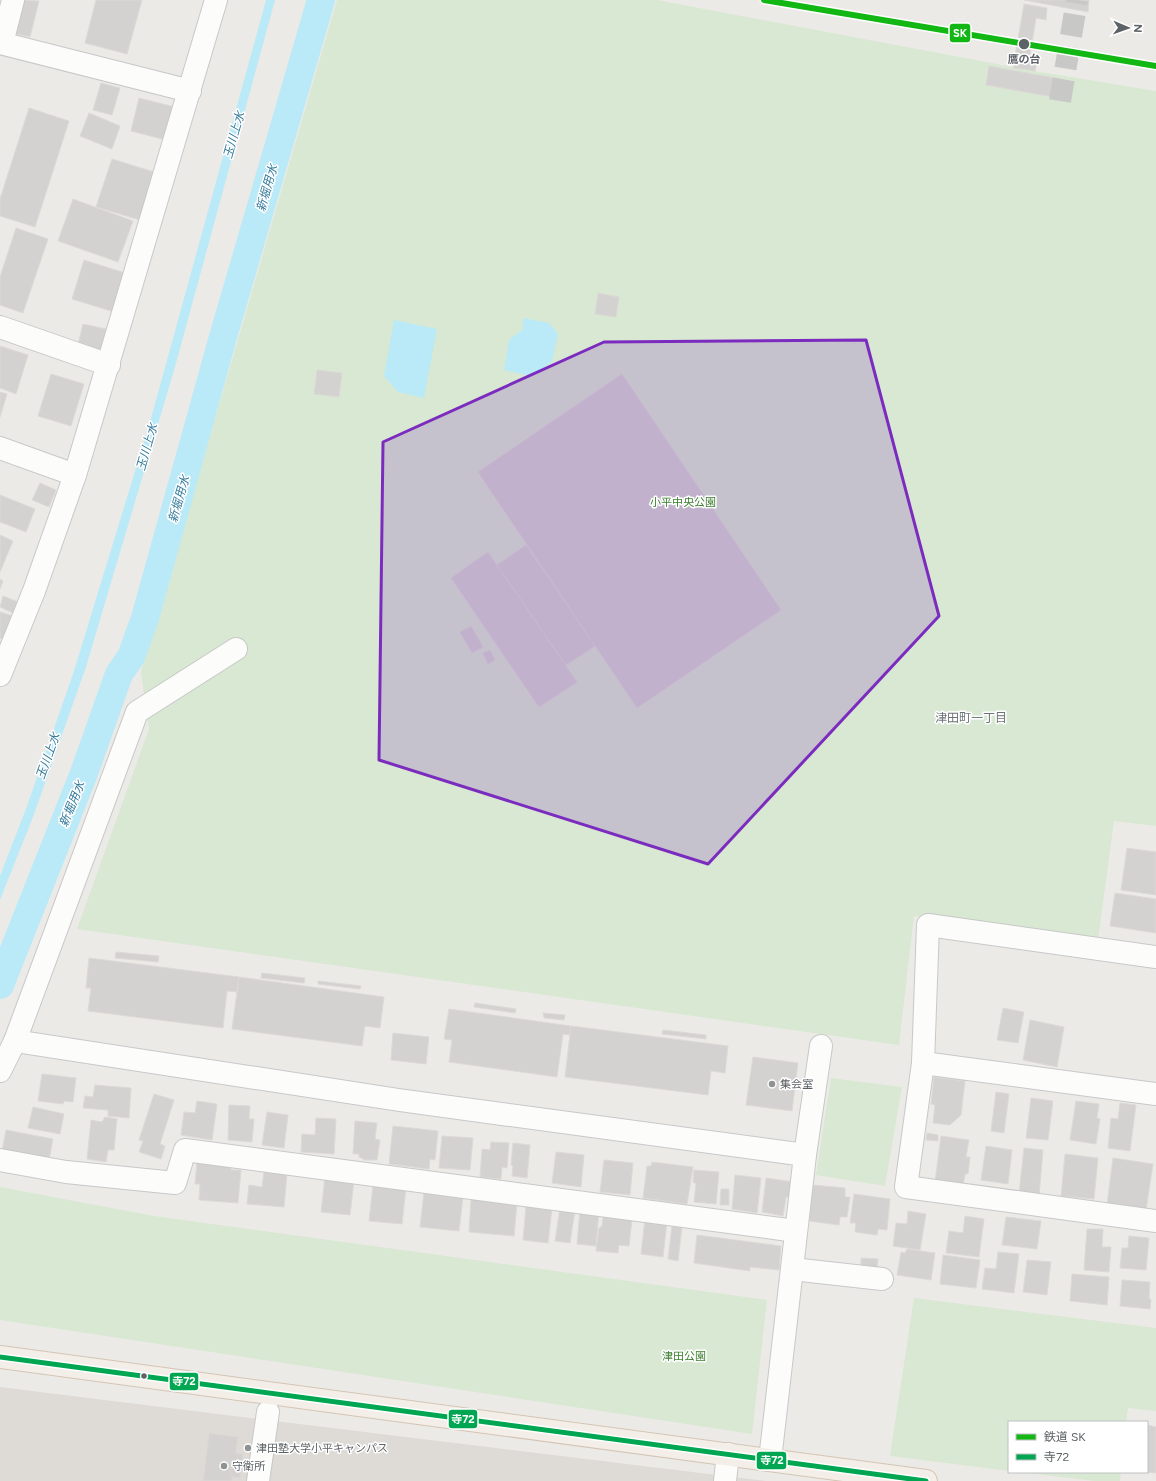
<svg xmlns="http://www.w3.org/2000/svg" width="1156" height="1481" viewBox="0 0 1156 1481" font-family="Figtree,'Noto Sans JP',sans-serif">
<rect width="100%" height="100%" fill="#eceae7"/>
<polygon fill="#dedad6" points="0,1387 267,1420 767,1481 0,1481"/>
<g fill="#d8e8d2">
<polygon points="337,0 657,0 1028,70 1156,91 1156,826 1114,821 1098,940 914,916 899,1045 77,929 149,729 141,672"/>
<polygon points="831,1078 902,1087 885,1186 816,1175"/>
<polygon points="0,1187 154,1216 767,1300 752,1434 0,1320"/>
<polygon points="914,1298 1156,1328 1156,1411 1128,1408 1126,1422 1009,1422 1009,1471 890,1456"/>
<polygon points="1020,1472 1121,1472 1120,1481 1094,1481"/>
</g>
<g fill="#baeaf8">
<polygon points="266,0 275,0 175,367 86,667 33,817 0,900 0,876 27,806 74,671 150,422"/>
<polygon points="523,318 549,323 558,334 552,362 531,376 504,370 509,340 523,329"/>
<polygon points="394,320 437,329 424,398 398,392 384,376"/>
</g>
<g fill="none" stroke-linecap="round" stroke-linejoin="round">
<polyline stroke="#baeaf8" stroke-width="28" points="0,985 84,773 119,674 131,657 145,618 223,337 321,0"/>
</g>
<g fill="#d4d2d1" stroke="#dcd9d6">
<polygon points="21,0 39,1 30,37 13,33"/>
<polygon points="96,0 142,0 127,54 85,43"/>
<polygon points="1024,0 1089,0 1088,12"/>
<polygon points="1024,4 1047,8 1046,20 1036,18 1029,61 1037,62 1035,71 1013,68"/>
<polygon points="989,66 1061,79 1058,98 986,85"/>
<polygon points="101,83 120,88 112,115 93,110"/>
<polygon points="139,98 175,107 166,140 131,131"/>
<polygon points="29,108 69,121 35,227 0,216 0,199"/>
<polygon points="89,113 120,126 112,149 80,136"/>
<polygon points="112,159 154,172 140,220 96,207"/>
<polygon points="73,199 133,221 118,262 58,241"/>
<polygon points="16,228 48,239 23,313 0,305 0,277"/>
<polygon points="84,260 125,273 114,312 72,299"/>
<polygon points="598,293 619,297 616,317 595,314"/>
<polygon points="83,324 106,329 101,350 78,344"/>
<polygon points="0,346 28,355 16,394 0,388"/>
<polygon points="317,370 342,373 339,397 314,394"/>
<polygon points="51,374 84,384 71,426 38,416"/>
<polygon points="622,374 781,610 637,708 478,472"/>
<polygon points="0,392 7,394 0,417"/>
<polygon points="40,483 56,490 49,507 32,500"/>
<polygon points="0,495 35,509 26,532 0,522"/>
<polygon points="0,535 13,541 0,572"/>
<polygon points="526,545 595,646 566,665 497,565"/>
<polygon points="488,552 577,682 539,707 451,578"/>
<polygon points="0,579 3,581 0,589"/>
<polygon points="3,596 18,602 13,613 0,607"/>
<polygon points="0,612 13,616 5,640 0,638"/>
<polygon points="471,626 483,647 472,653 460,632"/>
<polygon points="490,650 495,660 488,664 483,653"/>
<polygon points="1127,848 1156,852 1156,895 1121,890"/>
<polygon points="1115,893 1156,899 1156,933 1110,926"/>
<polygon points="116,952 159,956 158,962 115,958"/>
<polygon points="89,958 239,977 237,992 227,991 223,1028 88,1011 91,988 86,988"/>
<polygon points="262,973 305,978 304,983 261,978"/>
<polygon points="239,977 384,997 380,1028 365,1026 362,1046 232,1029"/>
<polygon points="318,981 361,986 360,989 318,984"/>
<polygon points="475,1003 516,1009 515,1013 474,1007"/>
<polygon points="1003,1008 1024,1012 1018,1043 997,1040"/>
<polygon points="449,1009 571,1026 570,1035 563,1034 557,1077 449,1062 452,1040 444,1039"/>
<polygon points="543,1013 565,1015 564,1020 544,1018"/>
<polygon points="1030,1020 1064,1027 1057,1067 1023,1060"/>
<polygon points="571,1026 728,1046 725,1073 711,1071 708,1095 565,1077"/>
<polygon points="663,1030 706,1035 706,1039 662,1034"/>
<polygon points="393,1033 429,1037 426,1064 391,1060"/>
<polygon points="753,1057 798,1063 792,1111 746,1105"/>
<polygon points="42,1074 76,1078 73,1102 64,1101 63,1104 38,1101"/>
<polygon points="934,1077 965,1081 961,1115 950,1125 933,1123 935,1105 931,1104"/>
<polygon points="95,1085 131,1088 129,1118 108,1116 108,1110 83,1108 85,1096 93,1097"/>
<polygon points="996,1092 1009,1094 1004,1133 991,1131"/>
<polygon points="154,1094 174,1100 160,1144 165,1146 161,1159 139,1152 143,1141 139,1140"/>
<polygon points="1031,1098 1053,1101 1048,1140 1026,1138"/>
<polygon points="197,1101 217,1104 212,1140 181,1135 184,1112 195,1113"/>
<polygon points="1076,1101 1099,1104 1097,1118 1100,1119 1096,1144 1070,1140"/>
<polygon points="1120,1103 1136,1105 1130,1151 1108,1148 1111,1118 1118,1119"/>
<polygon points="229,1105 250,1106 249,1119 254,1119 252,1142 228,1140"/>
<polygon points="33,1107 64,1114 60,1134 28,1128"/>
<polygon points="267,1112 288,1115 284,1148 262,1145"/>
<polygon points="105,1117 117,1119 114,1150 108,1150 106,1162 87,1159 91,1120 102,1122"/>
<polygon points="316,1118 336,1119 334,1154 301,1152 302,1134 315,1135"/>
<polygon points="355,1121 377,1123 375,1139 380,1140 377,1160 365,1160 359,1157 359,1154 353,1154"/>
<polygon points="393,1126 438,1131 435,1160 430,1159 429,1169 389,1164"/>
<polygon points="6,1130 53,1139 49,1160 2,1151"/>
<polygon points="927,1133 938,1135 938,1141 926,1140"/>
<polygon points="442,1136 473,1138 470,1170 439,1168"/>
<polygon points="941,1136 969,1140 966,1157 970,1157 968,1174 965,1174 963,1186 935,1182"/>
<polygon points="491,1142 509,1143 507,1168 502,1167 501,1179 480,1177 482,1149 490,1150"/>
<polygon points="513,1143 530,1145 527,1178 512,1176 513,1166 511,1165"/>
<polygon points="986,1146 1012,1150 1008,1184 981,1180"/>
<polygon points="1024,1148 1043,1150 1039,1196 1019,1194"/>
<polygon points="556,1152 584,1155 581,1187 552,1183"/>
<polygon points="1065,1154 1098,1158 1094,1199 1061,1196"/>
<polygon points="1113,1158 1153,1164 1146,1210 1107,1205"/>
<polygon points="604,1160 633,1163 630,1195 600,1192"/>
<polygon points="197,1161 231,1165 231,1170 241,1170 238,1203 199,1200 200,1184 195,1184"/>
<polygon points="652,1162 693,1167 687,1204 643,1198 647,1166 651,1166"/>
<polygon points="694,1170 719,1172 716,1204 694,1202 696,1184 693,1182"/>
<polygon points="264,1172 287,1174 284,1207 247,1204 249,1185 262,1187"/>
<polygon points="735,1175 761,1178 757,1213 732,1209"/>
<polygon points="325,1177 354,1181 350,1215 321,1212"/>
<polygon points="766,1178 794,1182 791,1198 786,1197 783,1216 762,1212"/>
<polygon points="373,1185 406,1188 402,1224 369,1221"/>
<polygon points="813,1185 845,1188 845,1197 850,1197 847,1217 840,1217 839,1225 809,1221"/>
<polygon points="721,1189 729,1189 729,1205 720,1205"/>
<polygon points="424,1192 463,1197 459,1231 420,1227"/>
<polygon points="854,1194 890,1199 887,1230 878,1229 877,1235 855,1232 856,1223 850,1223"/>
<polygon points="471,1199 517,1203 514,1236 469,1232"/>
<polygon points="526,1206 552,1208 548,1243 523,1240"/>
<polygon points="560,1208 575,1210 570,1243 555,1241"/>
<polygon points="580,1210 599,1212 596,1246 577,1244"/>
<polygon points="908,1211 926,1214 920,1250 893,1246 896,1223 907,1224"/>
<polygon points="603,1216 632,1219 629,1246 619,1245 618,1253 596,1251 599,1228 602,1226"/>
<polygon points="965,1216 984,1219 979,1257 946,1253 949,1231 963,1233"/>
<polygon points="1006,1217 1041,1221 1037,1249 1002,1245"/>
<polygon points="645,1219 667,1221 663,1257 641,1254"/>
<polygon points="672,1226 682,1227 678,1261 668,1259"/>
<polygon points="1087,1229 1103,1229 1102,1247 1111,1247 1109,1272 1084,1270"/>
<polygon points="697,1235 781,1246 779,1270 750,1267 750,1271 694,1263"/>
<polygon points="1129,1236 1149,1238 1146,1270 1120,1268 1122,1248 1128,1248"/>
<polygon points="907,1249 935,1253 931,1280 897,1275 901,1252 905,1253"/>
<polygon points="998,1252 1019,1254 1014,1293 982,1289 985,1268 996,1269"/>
<polygon points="943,1255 980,1260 976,1288 940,1284"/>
<polygon points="861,1258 878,1259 877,1268 861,1267"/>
<polygon points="1027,1260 1051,1262 1047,1295 1023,1292"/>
<polygon points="1072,1274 1109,1277 1107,1305 1070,1301"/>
<polygon points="1122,1280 1150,1282 1149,1298 1151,1300 1150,1309 1120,1306"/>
<polygon points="1147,1425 1156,1427 1156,1473 1145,1472 1147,1472"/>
<polygon points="209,1433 238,1437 236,1453 243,1454 240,1478 232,1477 232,1481 203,1481"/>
</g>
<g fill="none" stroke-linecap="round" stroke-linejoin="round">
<polyline stroke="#c8c8c6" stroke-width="22" stroke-dasharray="22 11" stroke-linecap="butt" points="1060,101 1077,0"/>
<g stroke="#c7c8c8" stroke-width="24">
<g id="minor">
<polyline points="0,43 190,91"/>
<polyline points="2,43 13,0"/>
<polyline points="0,327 109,365"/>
<polyline points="0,448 75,475"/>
<polyline points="0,675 34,591 75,475 216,0"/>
<polyline points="1156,957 928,925 923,1063 906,1187 1156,1221"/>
<polyline points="15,1041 399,1100 805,1155 821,1046"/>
<polyline points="923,1063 1156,1094"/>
<polyline points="0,1071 15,1041 137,712 236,649"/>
<polyline points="0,1160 66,1172 175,1183 185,1150 796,1231"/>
<polyline points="792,1269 882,1279"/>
<polyline points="770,1460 805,1155"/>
<polyline points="258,1481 268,1412"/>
<polyline points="725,1481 728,1454"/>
</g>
</g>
<g stroke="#d4c5b4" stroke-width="24">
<polyline id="major" points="0,1357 926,1481"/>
</g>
<use href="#minor" stroke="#fcfcfb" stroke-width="22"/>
<use href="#major" stroke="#f3eee8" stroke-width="22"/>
<g stroke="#fff" stroke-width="8">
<polyline id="bus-1" points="0,1357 926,1481"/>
</g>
<use href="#bus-1" stroke="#00a651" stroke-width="5"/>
<g stroke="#fff" stroke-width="9">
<polyline id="rail-1" points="764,0 1156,66"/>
</g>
<use href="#rail-1" stroke="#12b714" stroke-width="6"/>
</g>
<path fill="#7b2cbf" fill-opacity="0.2" stroke="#7b2cbf" stroke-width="3" stroke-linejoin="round" d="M866,340L939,616L708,864L379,760L383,442L604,342Z"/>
<g fill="#5c6265" stroke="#fff" stroke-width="1.5">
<circle cx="1024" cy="44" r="6"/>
<circle cx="144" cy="1376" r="3.5"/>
</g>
<g fill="#8e9292" stroke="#fff" stroke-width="1.5">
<circle cx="772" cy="1084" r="4"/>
<circle cx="248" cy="1448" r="4"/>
<circle cx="224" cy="1466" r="4"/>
</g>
<g text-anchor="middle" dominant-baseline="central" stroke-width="3" stroke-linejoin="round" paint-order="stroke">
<g font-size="11" font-weight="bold" fill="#5c6265" stroke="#fff">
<text x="1024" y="59">鷹の台</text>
</g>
<g font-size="11" fill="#3d8030" stroke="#fff">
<text x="683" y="502">小平中央公園</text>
<text x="684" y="1356">津田公園</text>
</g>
<g font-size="11" fill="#5c6265" stroke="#fff" text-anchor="start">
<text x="780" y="1084">集会室</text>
<text x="256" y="1448">津田塾大学小平キャンパス</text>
<text x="232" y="1466">守衛所</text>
</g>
<g font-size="12" font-style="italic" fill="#367b9a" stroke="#fff">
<text transform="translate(234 135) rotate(-74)">玉川上水</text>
<text transform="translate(267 188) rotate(-74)">新堀用水</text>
<text transform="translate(147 447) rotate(-74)">玉川上水</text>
<text transform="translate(179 499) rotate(-74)">新堀用水</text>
<text transform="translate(48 756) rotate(-70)">玉川上水</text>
<text transform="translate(72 804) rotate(-68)">新堀用水</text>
</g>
<g font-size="12" fill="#6d7477" stroke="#fff">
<text x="971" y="718">津田町一丁目</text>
</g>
</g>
<g stroke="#fff" stroke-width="1.5">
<rect x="949" y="23" width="22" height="20" rx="4" fill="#12b714"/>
<rect x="169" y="1372" width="30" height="19" rx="4" fill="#00a651"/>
<rect x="448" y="1409" width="30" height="20" rx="4" fill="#00a651"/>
<rect x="756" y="1451" width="31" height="19" rx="4" fill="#00a651"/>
</g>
<g font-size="11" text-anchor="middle" font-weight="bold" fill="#fff">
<text x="960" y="37">SK</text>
<text x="184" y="1385">寺72</text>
<text x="463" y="1423">寺72</text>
<text x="772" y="1464">寺72</text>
</g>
<rect x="1008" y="1421" width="140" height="52" fill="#ffffff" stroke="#bec0c1"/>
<rect x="1016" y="1434" width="20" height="6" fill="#12b714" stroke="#bec0c1"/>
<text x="1044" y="1441" font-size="12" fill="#5c6265">鉄道 SK</text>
<rect x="1016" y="1454" width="20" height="6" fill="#00a651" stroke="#bec0c1"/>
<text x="1044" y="1461" font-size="12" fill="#5c6265">寺72</text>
<g transform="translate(1128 28) rotate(92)" stroke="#ffffff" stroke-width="3" paint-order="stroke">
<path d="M0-3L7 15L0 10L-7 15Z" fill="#5c6265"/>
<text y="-6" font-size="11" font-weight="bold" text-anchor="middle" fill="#5c6265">N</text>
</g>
</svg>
